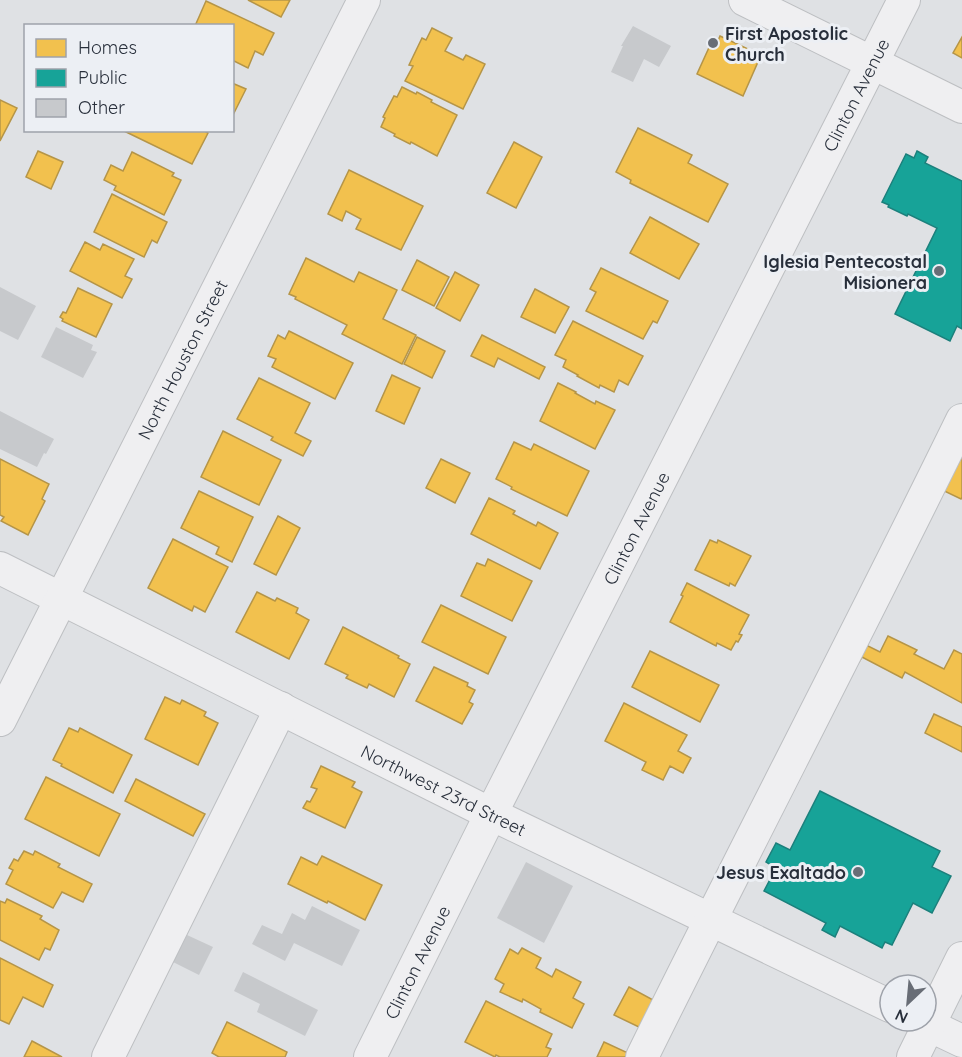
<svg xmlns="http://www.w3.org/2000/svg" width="962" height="1057" viewBox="0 0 962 1057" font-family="Quicksand,sans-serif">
<rect width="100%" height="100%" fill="#dfe1e4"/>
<g fill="#f2c14e" stroke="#b59548" stroke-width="1.5">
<polygon points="248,0 290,0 281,17"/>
<polygon points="206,1 274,33 263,55 255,51 248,68 232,60 232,26 195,26"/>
<polygon points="432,28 452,38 445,51 463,60 466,55 485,64 463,109 405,81 413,66 409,65 422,38 426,40"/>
<polygon points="720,36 761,55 743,96 697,74 712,41 717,43"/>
<polygon points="962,37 962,58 953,53"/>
<polygon points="232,83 246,89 232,117"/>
<polygon points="402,87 416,94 417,92 432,100 431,102 457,115 437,156 411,142 410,144 394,136 395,134 381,127 385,118 383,117 394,96 397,97"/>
<polygon points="0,100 17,108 0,141"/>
<polygon points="638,128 692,155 688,163 728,184 708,222 630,183 631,180 616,172"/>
<polygon points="122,130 203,130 208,133 192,164"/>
<polygon points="514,142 542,157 516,208 487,193"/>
<polygon points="38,151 63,162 51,189 26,177"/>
<polygon points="132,152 174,173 172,176 181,180 164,215 114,190 116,186 104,180 111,165 123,171"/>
<polygon points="349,170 423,206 401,250 356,229 361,219 346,211 342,221 328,214"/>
<polygon points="112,194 167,222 157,243 152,240 144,257 94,232"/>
<polygon points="650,217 699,244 679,279 630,253"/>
<polygon points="85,242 100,250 103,244 134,259 125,276 132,279 122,298 70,271"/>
<polygon points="306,258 354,282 359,272 397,290 383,319 416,335 402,364 342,334 347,325 295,299 296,297 289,294"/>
<polygon points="417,260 449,277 434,306 402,290"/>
<polygon points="601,268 668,301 657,323 653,321 643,339 586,311 596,292 590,289"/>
<polygon points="455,272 479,285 460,321 436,308"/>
<polygon points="78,288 112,304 96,337 62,321 63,319 60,317 63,312 66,313"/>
<polygon points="535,289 569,307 555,333 521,317"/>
<polygon points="573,321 643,356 628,385 619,380 614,392 600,385 599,388 577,376 578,375 563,367 566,360 555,355"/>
<polygon points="289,331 353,363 335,399 272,367 276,359 268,356 278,335 285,339"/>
<polygon points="482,335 545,367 539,379 498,358 494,367 471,356"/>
<polygon points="417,337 445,351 432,378 404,364"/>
<polygon points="392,375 420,388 404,424 376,411"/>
<polygon points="259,378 310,403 295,433 311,441 303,456 271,440 273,437 237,419"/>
<polygon points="558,383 576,392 575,393 595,404 596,401 615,410 595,449 540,421"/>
<polygon points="223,431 281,460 259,505 201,477"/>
<polygon points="514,442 531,450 534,444 589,471 567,516 511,489 512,487 496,479"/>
<polygon points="962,442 962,497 961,499 938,488"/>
<polygon points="0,459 49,484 42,499 45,501 28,535 1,521 4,517 0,515"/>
<polygon points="441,459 470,473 455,503 426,488"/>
<polygon points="199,491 253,517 232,562 216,554 219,547 181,528"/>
<polygon points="489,498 515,511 513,514 536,526 538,522 558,533 540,569 471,534"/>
<polygon points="278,516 300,528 276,575 254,564"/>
<polygon points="173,539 228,567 205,612 194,606 192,611 148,588"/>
<polygon points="710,540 717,543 718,540 751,556 735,586 730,583 729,586 695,570"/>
<polygon points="488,559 532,581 512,621 461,596 477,563 485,566"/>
<polygon points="687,583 749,615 739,634 742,635 738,642 736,641 731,650 717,643 716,646 670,622 683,596 681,595"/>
<polygon points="257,592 275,601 277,598 298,608 296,613 309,620 289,659 236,632"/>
<polygon points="441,605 506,637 488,674 422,642"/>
<polygon points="343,627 399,656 398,658 410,664 394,697 369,684 367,688 346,678 348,675 325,664"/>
<polygon points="888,636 917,650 914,654 944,669 954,650 962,654 962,703 905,672 902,678 862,657 859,662 852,657 860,642 880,652"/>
<polygon points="650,651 719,685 700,722 632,687"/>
<polygon points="434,667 468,683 467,686 475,690 469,702 473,704 462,724 416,701"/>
<polygon points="165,697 180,704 182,700 206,712 204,716 218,723 198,765 145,739"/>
<polygon points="624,703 687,735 678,751 691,758 683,773 670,766 663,780 642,770 646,762 605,741"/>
<polygon points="934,714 962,727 962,752 925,733"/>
<polygon points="69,728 78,732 80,728 132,755 113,793 61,766 62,764 53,760"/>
<polygon points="321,766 355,782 352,787 362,792 345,828 303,808 307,801 310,802 317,789 311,787"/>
<polygon points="46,777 120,814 99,856 25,819"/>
<polygon points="136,779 205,814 193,836 125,801"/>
<polygon points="24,851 33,855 35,851 60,864 58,867 92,884 83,902 62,892 53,908 6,884 13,870 9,868 14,859 18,861"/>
<polygon points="322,856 382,885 365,920 328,901 327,903 288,884 301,857 317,865"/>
<polygon points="7,899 42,916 40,919 59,930 50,950 45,948 39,960 0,940 0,901 5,903"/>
<polygon points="522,948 541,958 536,968 552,977 556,969 581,982 573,998 584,1004 572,1028 540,1012 541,1009 523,999 522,1002 500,992 504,984 495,979 510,949 518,954"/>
<polygon points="0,958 53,985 43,1007 23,997 9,1024 0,1020"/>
<polygon points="629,987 655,1001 641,1028 614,1015"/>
<polygon points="486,1001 552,1034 546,1047 551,1049 547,1057 500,1057 496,1055 495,1057 465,1042"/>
<polygon points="227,1022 287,1052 285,1057 219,1057 212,1053"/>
<polygon points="32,1041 62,1057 24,1057"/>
<polygon points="604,1042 628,1053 626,1057 597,1057"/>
</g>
<g fill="#17a398" stroke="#1c807c" stroke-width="1.5">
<polygon points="917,151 928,157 925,163 962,181 962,329 957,326 950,341 895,314 937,228 908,214 907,216 888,207 889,205 882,202 906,154 914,158"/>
<polygon points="820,791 940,851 932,867 951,876 932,913 913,903 892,945 885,942 882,948 840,926 835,937 822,930 826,923 764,891 776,868 766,862 776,843 790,850"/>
</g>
<g fill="#c7c9cc">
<polygon points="633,26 671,46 659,67 644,59 633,82 611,72 623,46 621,46"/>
<polygon points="0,287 36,306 18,340 0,331"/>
<polygon points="56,327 93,345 91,350 97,352 83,378 41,357"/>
<polygon points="0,411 54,439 46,454 44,453 37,467 0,449"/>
<polygon points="526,862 573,886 544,943 497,918"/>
<polygon points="312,906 360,930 342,966 294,943 285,961 252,944 262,925 282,934 292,913 305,920"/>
<polygon points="187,935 213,947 199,975 173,962"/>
<polygon points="243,972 318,1010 305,1036 257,1012 260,1004 234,991"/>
</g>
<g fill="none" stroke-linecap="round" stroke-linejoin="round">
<g stroke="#bdbfc2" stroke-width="34">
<g id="minor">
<polyline points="745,0 962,107"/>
<path id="s1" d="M0,568L491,814L890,1006"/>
<path id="s2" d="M0,720L364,0"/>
<polyline points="920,1021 962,1041"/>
<polyline points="108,1057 281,708"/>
<path id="s3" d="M370,1057L491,814L904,0"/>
<path d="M642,1057C747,844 858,633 962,420"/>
<polyline points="913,1057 962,958"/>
</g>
</g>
<use href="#minor" stroke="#efeff1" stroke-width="32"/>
</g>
<g fill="#686d76" stroke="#eceff4" stroke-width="2">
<circle cx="713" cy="43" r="6"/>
<circle cx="939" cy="271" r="6"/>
<circle cx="858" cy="872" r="6"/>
</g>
<g text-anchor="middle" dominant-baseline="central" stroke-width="6" stroke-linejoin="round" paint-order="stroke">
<g font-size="18" font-weight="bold" fill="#282f3b" stroke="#eceff4" text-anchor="end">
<text x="725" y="33" text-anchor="start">First Apostolic<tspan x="725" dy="21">Church</tspan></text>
<text x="927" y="261">Iglesia Pentecostal<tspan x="927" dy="21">Misionera</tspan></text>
<text x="846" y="872">Jesus Exaltado</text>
</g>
<g font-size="18" fill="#282f3b" stroke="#eceff4">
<text stroke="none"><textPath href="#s3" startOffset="1078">Clinton Avenue</textPath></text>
<text stroke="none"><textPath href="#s2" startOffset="404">North Houston Street</textPath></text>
<text stroke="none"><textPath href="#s3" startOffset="592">Clinton Avenue</textPath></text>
<text stroke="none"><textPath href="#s1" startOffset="496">Northwest 23rd Street</textPath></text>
<text stroke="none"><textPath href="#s3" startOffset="106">Clinton Avenue</textPath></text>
</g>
</g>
<rect x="24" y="24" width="210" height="108" fill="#eceff4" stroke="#9ea2aa" stroke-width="1.5"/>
<rect x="36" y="39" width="30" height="18" fill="#f2c14e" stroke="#9ea2aa" stroke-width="1.5"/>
<text x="78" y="54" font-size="18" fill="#282f3b">Homes</text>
<rect x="36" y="69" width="30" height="18" fill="#17a398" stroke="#9ea2aa" stroke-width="1.5"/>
<text x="78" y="84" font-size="18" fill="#282f3b">Public</text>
<rect x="36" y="99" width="30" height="18" fill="#c7c9cc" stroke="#9ea2aa" stroke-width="1.5"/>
<text x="78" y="114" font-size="18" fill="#282f3b">Other</text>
<g transform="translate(908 1003) rotate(206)"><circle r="28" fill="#eceff4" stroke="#9ea2aa" stroke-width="1.5"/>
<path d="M0-4.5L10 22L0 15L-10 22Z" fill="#686d76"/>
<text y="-9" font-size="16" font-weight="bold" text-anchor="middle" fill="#282f3b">N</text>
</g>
</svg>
